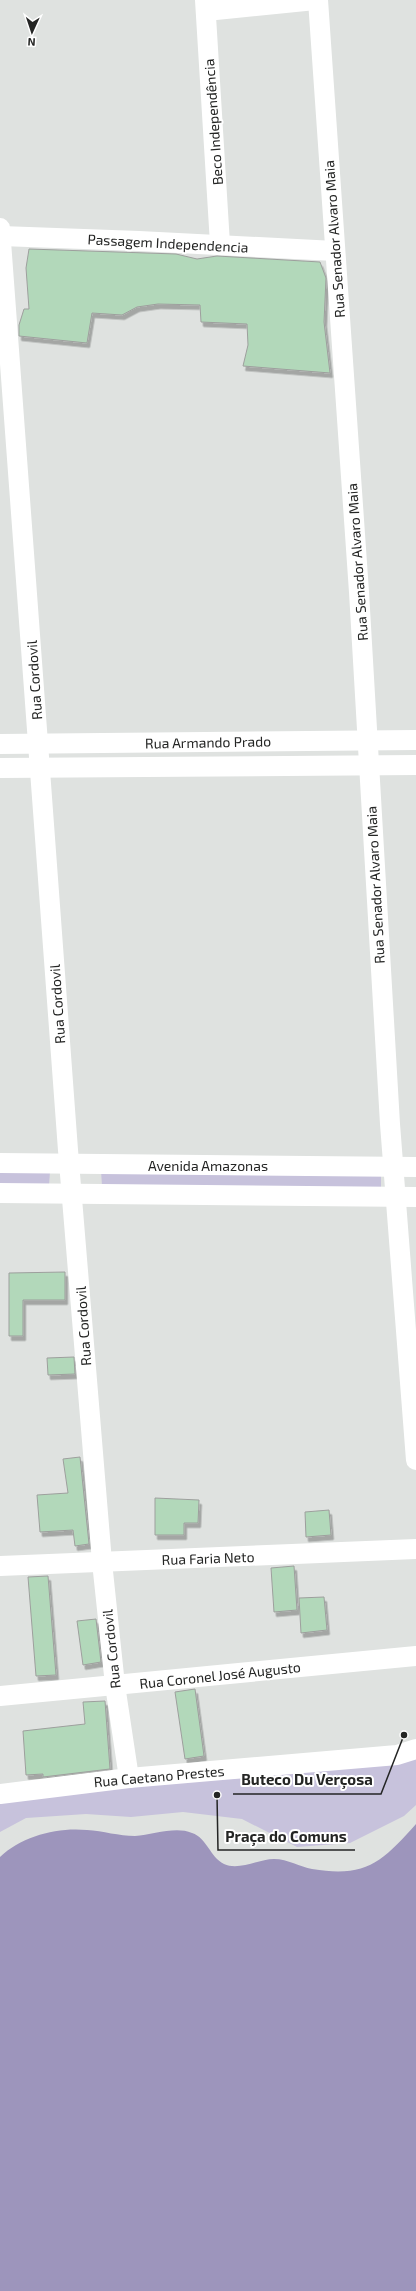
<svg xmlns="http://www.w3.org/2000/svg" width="416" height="2291" viewBox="0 0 416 2291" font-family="'Exo 2',sans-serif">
<defs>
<filter id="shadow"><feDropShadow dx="2.5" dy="4.5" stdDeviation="0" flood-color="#0004"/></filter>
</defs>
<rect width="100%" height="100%" fill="#dfe2e0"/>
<g fill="#c7c2dc">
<polygon points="0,1170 50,1171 49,1186 0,1185"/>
<polygon points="101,1170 381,1174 381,1190 102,1186"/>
<polygon points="416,1746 416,1805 404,1816 350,1843 297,1847 242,1819 183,1812 131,1817 86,1814 26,1818 0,1832 0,1798"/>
</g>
<path fill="#9d95bc" d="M416,1824V2291H0V1857C22,1836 57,1827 87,1830C103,1831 119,1836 135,1836C153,1835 175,1826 192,1833C207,1838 210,1857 224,1864C239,1871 259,1859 274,1859C288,1859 300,1867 312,1869C366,1878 382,1862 416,1824Z"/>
<g fill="#b2d8ba" stroke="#9d9f9d" filter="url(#shadow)">
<polygon points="29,249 176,254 197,259 217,256 320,262 326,278 324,322 330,373 243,366 248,345 247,324 201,322 200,305 158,304 137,307 122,315 92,313 87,343 19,336 19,325 24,309 29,309 26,268"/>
<polygon points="65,1272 65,1300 23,1300 23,1336 9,1336 9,1273"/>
<polygon points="74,1357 75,1374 48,1375 47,1358"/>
<polygon points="80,1457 89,1544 75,1546 73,1530 40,1532 37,1495 68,1493 63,1459"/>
<polygon points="155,1498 199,1500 198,1523 184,1523 184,1535 155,1535"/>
<polygon points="329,1510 331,1535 306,1537 305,1512"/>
<polygon points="294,1566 297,1610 274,1612 271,1568"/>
<polygon points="48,1576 56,1675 36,1676 28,1577"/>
<polygon points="324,1597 327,1630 301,1633 299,1598"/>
<polygon points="96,1619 101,1662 83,1665 77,1621"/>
<polygon points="195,1689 204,1756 185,1759 175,1692"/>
<polygon points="105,1701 110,1769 43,1777 43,1774 26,1775 23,1731 85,1724 83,1702"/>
</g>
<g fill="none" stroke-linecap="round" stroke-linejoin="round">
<g stroke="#fff" stroke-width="20">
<polyline points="205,0 220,244"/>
<polyline points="318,0 359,592 390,1124 416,1460"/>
<polyline points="206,11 315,0"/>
<polyline points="0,228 68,1150 102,1562 115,1685 129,1778"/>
<polyline points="1,236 139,241 335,251"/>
<polyline points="0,744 416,740"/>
<polyline points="0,768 416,765"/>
<polyline points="0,1163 416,1167"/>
<polyline points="0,1193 416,1197"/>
<polyline points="0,1566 416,1549"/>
<polyline points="0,1696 416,1656"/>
<polyline points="0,1794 129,1778 397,1755 416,1749"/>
</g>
</g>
<g text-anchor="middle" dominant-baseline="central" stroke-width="4" stroke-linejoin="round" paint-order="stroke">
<g font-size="14" fill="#242524" stroke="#fff">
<text transform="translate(213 122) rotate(-94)">Beco Independência</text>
<text transform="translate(334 239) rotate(-94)">Rua Senador Alvaro Maia</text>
<text transform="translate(168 243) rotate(3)">Passagem Independencia</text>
<text transform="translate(357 562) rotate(-94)">Rua Senador Alvaro Maia</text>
<text transform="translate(34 680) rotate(-94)">Rua Cordovil</text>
<text transform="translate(208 742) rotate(-1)">Rua Armando Prado</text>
<text transform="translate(375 885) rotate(-93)">Rua Senador Alvaro Maia</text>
<text transform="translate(57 1004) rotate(-94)">Rua Cordovil</text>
<text x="208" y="1165">Avenida Amazonas</text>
<text transform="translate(83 1326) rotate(-94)">Rua Cordovil</text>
<text transform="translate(208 1558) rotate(-2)">Rua Faria Neto</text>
<text transform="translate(111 1649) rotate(-96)">Rua Cordovil</text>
<text transform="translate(220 1675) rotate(-6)">Rua Coronel José Augusto</text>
<text transform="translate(159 1776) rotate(-5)">Rua Caetano Prestes</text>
</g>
</g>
<path fill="none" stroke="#242524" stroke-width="1.5" d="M404 1735L381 1794H233M217 1795L218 1850H355"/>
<g fill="#242524" stroke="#fff" stroke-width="1.5">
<circle cx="404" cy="1735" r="4"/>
<circle cx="217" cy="1795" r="4"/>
</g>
<g font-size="15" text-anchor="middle" font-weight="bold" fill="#242524" stroke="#fff" stroke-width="4" stroke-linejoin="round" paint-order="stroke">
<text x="307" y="1785">Buteco Du Verçosa</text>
<text x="286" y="1842">Praça do Comuns</text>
</g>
<g transform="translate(32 32) rotate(183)" stroke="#ffffff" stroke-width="3" paint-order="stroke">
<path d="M0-3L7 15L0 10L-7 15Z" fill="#242524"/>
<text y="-6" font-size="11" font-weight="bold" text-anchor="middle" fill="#242524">N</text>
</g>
</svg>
